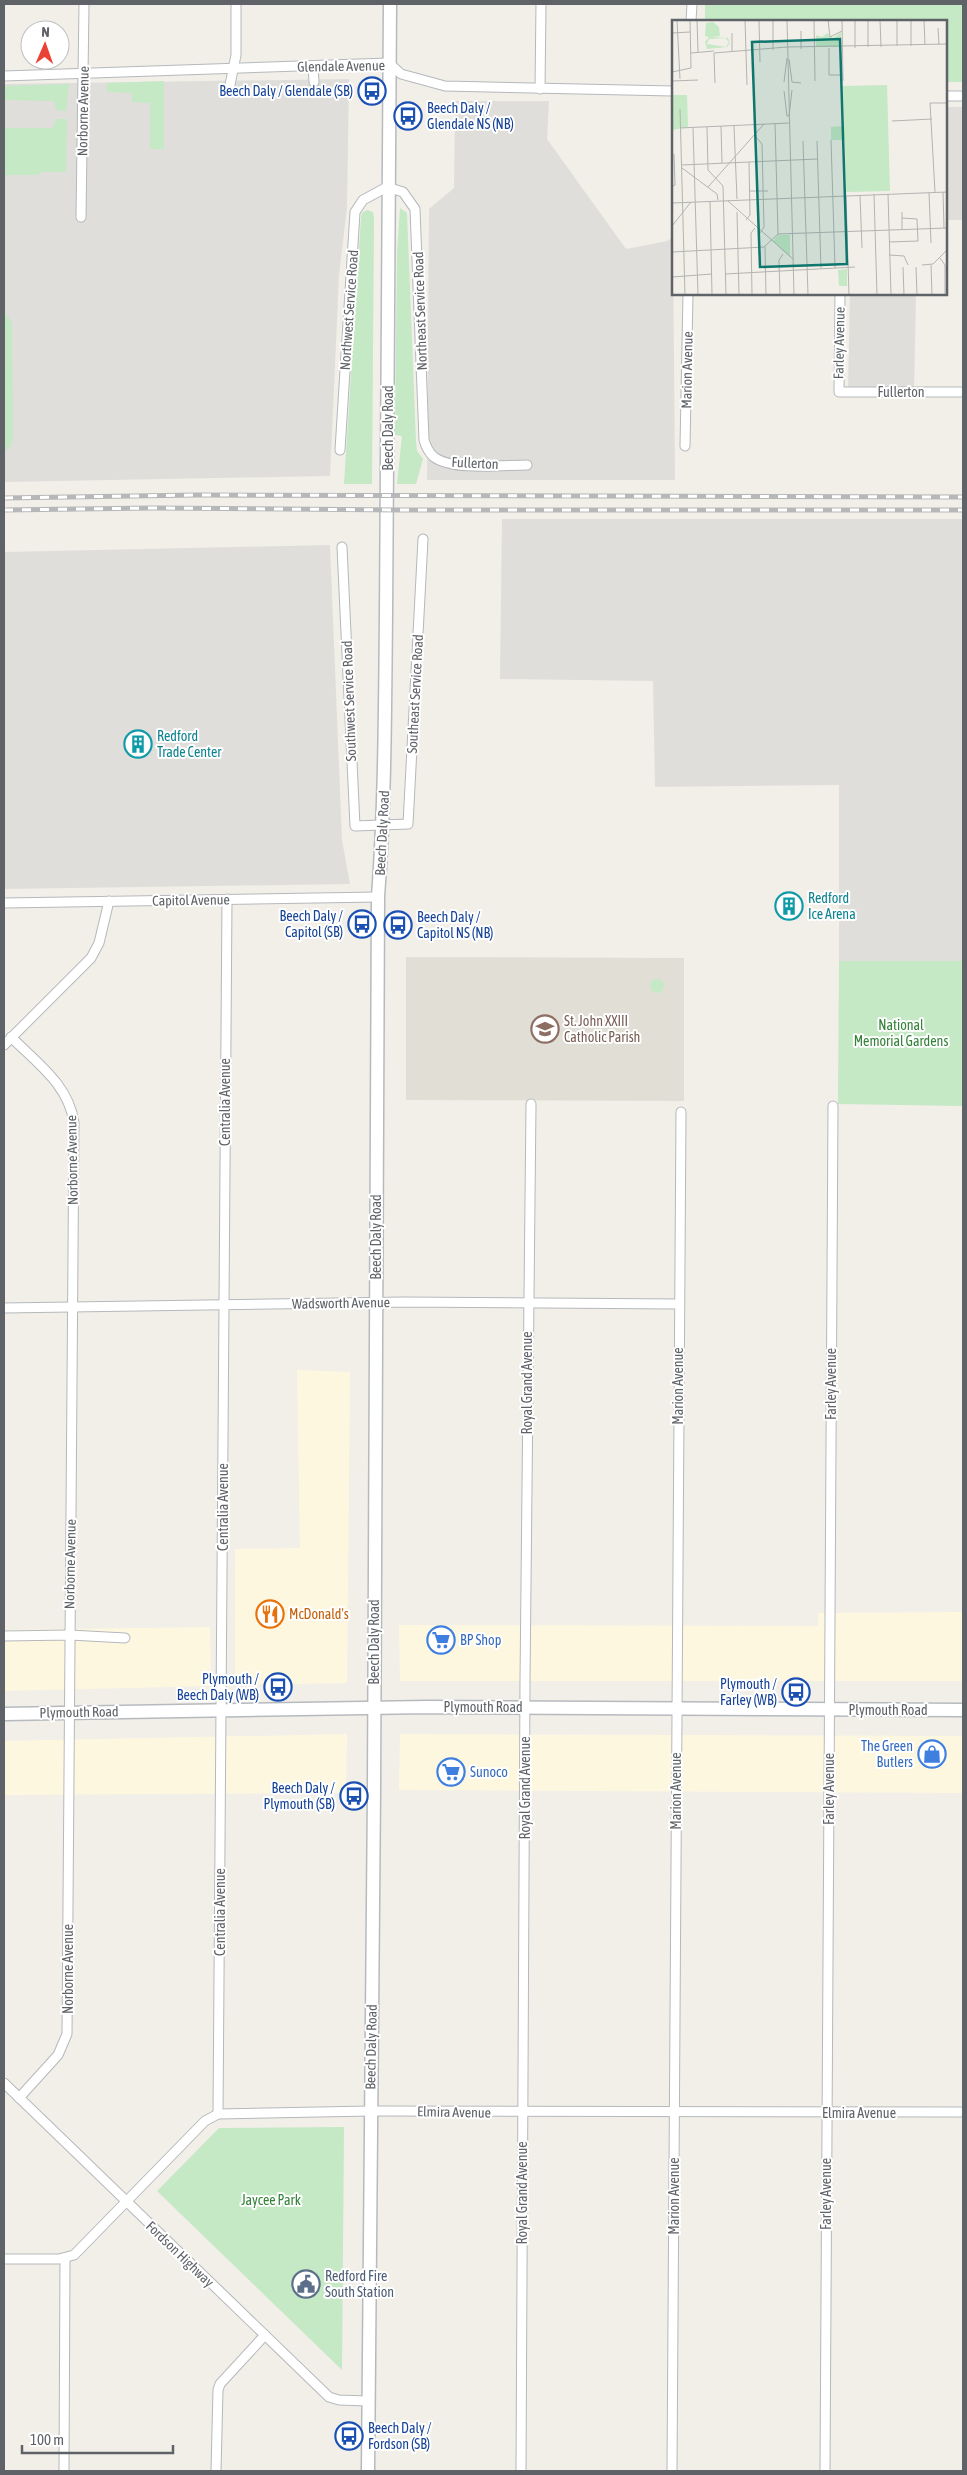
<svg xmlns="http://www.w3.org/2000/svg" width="967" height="2475" viewBox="0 0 967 2475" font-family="'Asap Condensed',sans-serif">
<rect width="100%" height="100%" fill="#f1efe8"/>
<g fill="#fef7e0">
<polygon points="297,1370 350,1372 347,1683 235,1685 235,1549 300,1548"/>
<polygon points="963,1612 963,1681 400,1681 399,1625 818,1626 818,1613"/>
<polygon points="210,1627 211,1686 4,1691 4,1630"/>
<polygon points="347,1734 346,1793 4,1795 4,1741"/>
<polygon points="400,1734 963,1736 963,1793 399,1790"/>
</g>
<g fill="#e0deda">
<polygon points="349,79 347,207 339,275 330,476 4,482 4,84"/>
<polygon points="455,101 549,101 547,139 626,249 667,241 673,237 675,480 427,480 429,209 454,188"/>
<rect x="946" y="107" width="17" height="113"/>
<polygon points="850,294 916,294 914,389 848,388"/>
<polygon points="502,519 963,519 963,961 839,961 839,785 655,787 653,681 500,679"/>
<polygon points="330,545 342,840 350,884 4,889 4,552"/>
</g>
<polygon fill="#e1ded6" points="406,957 684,958 684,1101 406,1100"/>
<g fill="#c5e8c5">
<polygon points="705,4 963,4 963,82 946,82 946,21 705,21"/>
<polygon points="164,81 164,149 150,149 150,103 132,102 132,93 107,92 107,83"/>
<polygon points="69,84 66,111 56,110 54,101 4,100 5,86"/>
<polygon points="56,119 67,119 66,172 40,172 39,175 4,175 4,128 53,128"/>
<polygon points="400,208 407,213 416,442 417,451 423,459 416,484 397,484 402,436 395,435 397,252"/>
<polygon points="367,210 373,212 374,217 372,484 344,484 361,218 362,213"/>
<polygon points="4,311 12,323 13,436 11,445 4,453"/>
<polygon points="839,961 963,961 963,1106 838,1104"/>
<circle cx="657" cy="986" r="7"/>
<polygon points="344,2127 342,2370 157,2191 219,2128"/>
</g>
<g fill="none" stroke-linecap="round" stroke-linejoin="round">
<g stroke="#b5b8bc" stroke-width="11">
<g id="minor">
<polyline points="691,21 692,4"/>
<polyline points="313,66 314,82"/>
<polyline points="4,76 389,63 401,74 445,86 673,91"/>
<polyline points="540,89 541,4"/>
<polyline points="229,90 236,55 236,4"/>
<polyline points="946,96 963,96"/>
<polyline points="81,217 84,4"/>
<polyline points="840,294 839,392 963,392"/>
<polyline points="685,446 688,294"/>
<path d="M340,450L355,212L363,200L387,187L403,192L415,209L424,440C426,447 428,452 434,457C453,471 503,465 527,465"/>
<polyline points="342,547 355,826 408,824 423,539"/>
<polyline points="4,903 378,897"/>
<path d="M11,1037C37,1063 69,1085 74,1123L67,2034L58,2055L19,2098"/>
<polyline points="4,1045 91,958 99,943 109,901"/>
<polyline points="4,1308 403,1302 679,1304"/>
<polyline points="4,1636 70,1635 125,1638"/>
<polyline points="4,2083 329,2397 339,2400 368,2401"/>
<polyline points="218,2114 227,899"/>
<polyline points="4,2259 59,2259 74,2255 205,2121 218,2114 370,2111 963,2112"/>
<polyline points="64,2471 65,2258"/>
<polyline points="216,2471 218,2390 220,2384 265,2335"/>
<polyline points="521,2471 525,1681 531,1104"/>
<polyline points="672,2471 681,1112"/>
<polyline points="825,2471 833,1106"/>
</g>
</g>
<g stroke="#b6babf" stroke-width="15">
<g id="secondary">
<polyline points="4,1714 427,1707 963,1710"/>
<path d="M368,2471L374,1791L378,897C385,803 385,708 386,614C389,411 387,207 390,4"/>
</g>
</g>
<use href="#minor" stroke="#fff" stroke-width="9"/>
<use href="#secondary" stroke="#fff" stroke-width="12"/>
<g stroke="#b6b7b8" stroke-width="5">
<g id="rail">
<polyline points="4,498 197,495 963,497"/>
<polyline points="4,510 153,508 400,510 963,510"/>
</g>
</g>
<use href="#rail" stroke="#fff" stroke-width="3" stroke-dasharray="9" stroke-linecap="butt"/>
</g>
<defs>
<g id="bus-ring" transform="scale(1.4375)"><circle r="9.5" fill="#fff" stroke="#1a4fb4" stroke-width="1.5"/><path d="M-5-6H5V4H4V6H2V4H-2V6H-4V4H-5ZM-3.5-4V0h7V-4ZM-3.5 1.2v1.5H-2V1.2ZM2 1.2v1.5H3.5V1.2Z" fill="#1a4fb4"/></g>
<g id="building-ring" transform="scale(1.4375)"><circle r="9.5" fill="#fff" stroke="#0f9aa8" stroke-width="1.5"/><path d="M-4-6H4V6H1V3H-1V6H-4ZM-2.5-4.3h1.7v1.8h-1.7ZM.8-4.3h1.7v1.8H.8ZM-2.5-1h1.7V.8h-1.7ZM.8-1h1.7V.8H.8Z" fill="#0f9aa8"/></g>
<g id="school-ring" transform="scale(1.4375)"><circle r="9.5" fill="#fff" stroke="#8d6e63" stroke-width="1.5"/><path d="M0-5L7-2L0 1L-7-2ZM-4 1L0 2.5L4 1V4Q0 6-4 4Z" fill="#8d6e63"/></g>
<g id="restaurant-ring" transform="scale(1.4375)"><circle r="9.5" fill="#fff" stroke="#e8710a" stroke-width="1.5"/><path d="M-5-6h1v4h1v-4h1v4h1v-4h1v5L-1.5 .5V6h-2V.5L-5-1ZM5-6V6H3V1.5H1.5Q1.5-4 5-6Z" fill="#e8710a"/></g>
<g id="supermarket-ring" transform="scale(1.4375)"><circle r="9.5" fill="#fff" stroke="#3f7fe0" stroke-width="1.5"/><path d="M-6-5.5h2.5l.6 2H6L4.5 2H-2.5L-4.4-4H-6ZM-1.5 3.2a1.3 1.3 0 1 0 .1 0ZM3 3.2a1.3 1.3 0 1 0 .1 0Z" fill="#3f7fe0"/></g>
<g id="shop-ring" transform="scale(1.4375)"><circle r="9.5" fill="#fff" stroke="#3f7fe0" stroke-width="1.5"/><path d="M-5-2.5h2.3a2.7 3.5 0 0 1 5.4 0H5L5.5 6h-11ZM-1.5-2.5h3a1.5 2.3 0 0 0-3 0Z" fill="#3f7fe0"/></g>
<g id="civic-ring" transform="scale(1.4375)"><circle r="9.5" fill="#fff" stroke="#5c6f8a" stroke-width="1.5"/><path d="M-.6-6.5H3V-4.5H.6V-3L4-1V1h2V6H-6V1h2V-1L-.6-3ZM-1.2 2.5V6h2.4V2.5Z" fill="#5c6f8a"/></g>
</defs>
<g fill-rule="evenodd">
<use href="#bus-ring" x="372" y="91"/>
<use href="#bus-ring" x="408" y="116"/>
<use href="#building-ring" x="138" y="744"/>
<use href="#building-ring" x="789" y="906"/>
<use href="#bus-ring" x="362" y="924"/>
<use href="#bus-ring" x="398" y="925"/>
<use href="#school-ring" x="545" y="1029"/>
<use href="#restaurant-ring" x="270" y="1614"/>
<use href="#supermarket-ring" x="441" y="1640"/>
<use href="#bus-ring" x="278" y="1687"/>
<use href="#bus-ring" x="796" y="1692"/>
<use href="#shop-ring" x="932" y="1754"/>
<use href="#supermarket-ring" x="451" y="1772"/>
<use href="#bus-ring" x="354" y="1796"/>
<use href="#civic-ring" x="306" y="2284"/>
<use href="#bus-ring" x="349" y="2436"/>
</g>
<g text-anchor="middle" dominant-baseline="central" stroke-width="4" stroke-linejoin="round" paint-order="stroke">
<g font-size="14" fill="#5f6368" stroke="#fff">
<text transform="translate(341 66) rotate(-1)">Glendale Avenue</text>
<text transform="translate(83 111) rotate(-89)">Norborne Avenue</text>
<text transform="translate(349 310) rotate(-86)">Northwest Service Road</text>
<text transform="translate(420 311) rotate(-92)">Northeast Service Road</text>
<text transform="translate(839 343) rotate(-89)">Farley Avenue</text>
<text transform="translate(687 370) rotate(-89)">Marion Avenue</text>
<text x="901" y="392">Fullerton</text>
<text transform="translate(388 428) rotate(-90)">Beech Daly Road</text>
<text transform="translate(475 463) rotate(3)">Fullerton</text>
<text transform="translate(415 694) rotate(-87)">Southeast Service Road</text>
<text transform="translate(349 701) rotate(-92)">Southwest Service Road</text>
<text transform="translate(382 833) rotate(-87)">Beech Daly Road</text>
<text transform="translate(191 900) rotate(-1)">Capitol Avenue</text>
<text transform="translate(225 1102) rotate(-90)">Centralia Avenue</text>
<text transform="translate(72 1160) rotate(-91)">Norborne Avenue</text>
<text transform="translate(376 1237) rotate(-90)">Beech Daly Road</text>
<text transform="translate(341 1303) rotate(-1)">Wadsworth Avenue</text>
<text transform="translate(527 1383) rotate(-90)">Royal Grand Avenue</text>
<text transform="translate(831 1384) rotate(-90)">Farley Avenue</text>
<text transform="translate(678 1386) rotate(-90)">Marion Avenue</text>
<text transform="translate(223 1507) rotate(-90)">Centralia Avenue</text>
<text transform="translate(70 1564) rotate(-89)">Norborne Avenue</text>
<text transform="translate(374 1642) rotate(-90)">Beech Daly Road</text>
<text x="483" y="1707">Plymouth Road</text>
<text x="888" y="1710">Plymouth Road</text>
<text transform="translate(79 1712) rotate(-1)">Plymouth Road</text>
<text transform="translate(525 1788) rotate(-90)">Royal Grand Avenue</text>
<text transform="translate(829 1789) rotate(-90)">Farley Avenue</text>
<text transform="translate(676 1791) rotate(-90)">Marion Avenue</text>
<text transform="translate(220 1912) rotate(-90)">Centralia Avenue</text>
<text transform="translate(68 1969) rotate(-90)">Norborne Avenue</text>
<text transform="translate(371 2047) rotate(-89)">Beech Daly Road</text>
<text transform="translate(454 2112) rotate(1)">Elmira Avenue</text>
<text x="859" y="2113">Elmira Avenue</text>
<text transform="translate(522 2193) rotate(-90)">Royal Grand Avenue</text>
<text transform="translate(826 2194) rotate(-90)">Farley Avenue</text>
<text transform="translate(674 2196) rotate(-90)">Marion Avenue</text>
<text transform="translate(180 2254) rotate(44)">Fordson Highway</text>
</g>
<g font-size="14" fill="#164399" stroke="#fff" text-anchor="end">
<text x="353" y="91">Beech Daly / Glendale (SB)</text>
<text x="427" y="108" text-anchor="start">Beech Daly /<tspan x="427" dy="16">Glendale NS (NB)</tspan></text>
<text x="343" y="916">Beech Daly /<tspan x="343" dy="16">Capitol (SB)</tspan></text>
<text x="417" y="917" text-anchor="start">Beech Daly /<tspan x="417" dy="16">Capitol NS (NB)</tspan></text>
<text x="259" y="1679">Plymouth /<tspan x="259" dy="16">Beech Daly (WB)</tspan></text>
<text x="777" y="1684">Plymouth /<tspan x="777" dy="16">Farley (WB)</tspan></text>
<text x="335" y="1788">Beech Daly /<tspan x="335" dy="16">Plymouth (SB)</tspan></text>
<text x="368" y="2428" text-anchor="start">Beech Daly /<tspan x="368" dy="16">Fordson (SB)</tspan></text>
</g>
<g font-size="14" fill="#0d838f" stroke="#fff" text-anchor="start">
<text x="157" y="736">Redford<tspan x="157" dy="16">Trade Center</tspan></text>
<text x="808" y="898">Redford<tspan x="808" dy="16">Ice Arena</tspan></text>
</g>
<g font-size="14" fill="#785e54" stroke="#fff" text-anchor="start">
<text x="564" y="1021">St. John XXIII<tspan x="564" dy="16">Catholic Parish</tspan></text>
</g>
<g font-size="14" fill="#348238" stroke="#fff">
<text x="901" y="1025">National<tspan x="901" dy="16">Memorial Gardens</tspan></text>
<text x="271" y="2200">Jaycee Park</text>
</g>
<g font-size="14" fill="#c56008" stroke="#fff" text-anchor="start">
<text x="289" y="1614">McDonald's</text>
</g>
<g font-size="14" fill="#366cbe" stroke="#fff" text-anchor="start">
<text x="460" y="1640">BP Shop</text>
<text x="913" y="1746" text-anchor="end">The Green<tspan x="913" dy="16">Butlers</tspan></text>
<text x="470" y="1772">Sunoco</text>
</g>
<g font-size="14" fill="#4e5e75" stroke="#fff" text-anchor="start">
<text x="325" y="2276">Redford Fire<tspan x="325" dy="16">South Station</tspan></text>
</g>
</g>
<g transform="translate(672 20)">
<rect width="275" height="275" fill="#f1efe8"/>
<path d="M41,2L47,7L48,16L39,17L56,18L58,23L55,27L35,29L33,22L37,17L33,16L34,3ZM53,18L57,22L54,27L35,24L37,19ZM169,12V27H144V15L150,17L155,13L161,18ZM215,65L218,171L174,172L173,120H159V107L172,106L171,66ZM0,75H15L16,107L0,110ZM106,215H118V237L101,221ZM175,249V266H167L166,250Z" fill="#c5e8c5" fill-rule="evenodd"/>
<path fill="none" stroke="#b3b3b1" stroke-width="1" d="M5,0L8,59M25,0L26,32M73,0L75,65M87,0L88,42M101,0V30M115,0L122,275M142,0L143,61M156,0L158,17L170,11M170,0L171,61M183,0V28M196,0V27M208,0L209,27M225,0V26M239,0V26M252,0L253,25M266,8L267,25M129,11V29M0,13L18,12M60,13V31M157,28V55H171M19,33L42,31M117,39L120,62L129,63M0,52L19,48L18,0M0,61L26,60M112,62L115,38M43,63L42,33L115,27L275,24M112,71L115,96H117M8,89L13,275M117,96L120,70M220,101L260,99M103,103L106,214M49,106L50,143M62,106L65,179M35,107L36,150L51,166L54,275M8,108L117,103M21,108L26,275M84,117L90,124L92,207L88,213M159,120L163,248M131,121L136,275M145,121L149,248M10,145L145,139M10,148L45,174L46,180M0,166L3,165L2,134M36,167L92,104M77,171H96M263,172L258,83H275M271,172L272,208M257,173L259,223M202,174L205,275M216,174L219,275M188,175L190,228M174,176L177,275M38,181L40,275M56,181L121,239M0,183L275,172M65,192L67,275M230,192V210M74,200L78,195L77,142M0,206L19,182M217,222L246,221L245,199L230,198M93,227L94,275M0,232L92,227L106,214L275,208M217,235L232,236L236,245M268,238L273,245V275M250,245L261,244L275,230M259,245L260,275M231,247L232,275M244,247L245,275M53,254L183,247M0,257L40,254M80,275L79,213L83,208M108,275L107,240L111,234"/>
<path fill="#0f766e" fill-opacity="0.15" stroke="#0f766e" stroke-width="2.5" d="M168,19L175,244L88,247L80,22Z"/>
<rect width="275" height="275" fill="none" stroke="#5f6368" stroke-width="2.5"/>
</g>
<rect width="967" height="2475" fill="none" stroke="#5f6368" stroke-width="10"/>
<g transform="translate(45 45) rotate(2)"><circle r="24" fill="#ffffff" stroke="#bfc1c3"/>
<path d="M0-4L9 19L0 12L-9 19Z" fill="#ea4335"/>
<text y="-8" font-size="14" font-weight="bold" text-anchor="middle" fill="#5f6368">N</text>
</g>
<path d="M22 2445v8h151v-8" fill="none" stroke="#5f6368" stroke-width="2.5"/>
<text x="30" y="2445" font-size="15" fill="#5f6368" stroke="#ffffff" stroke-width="4" paint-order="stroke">100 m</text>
</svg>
